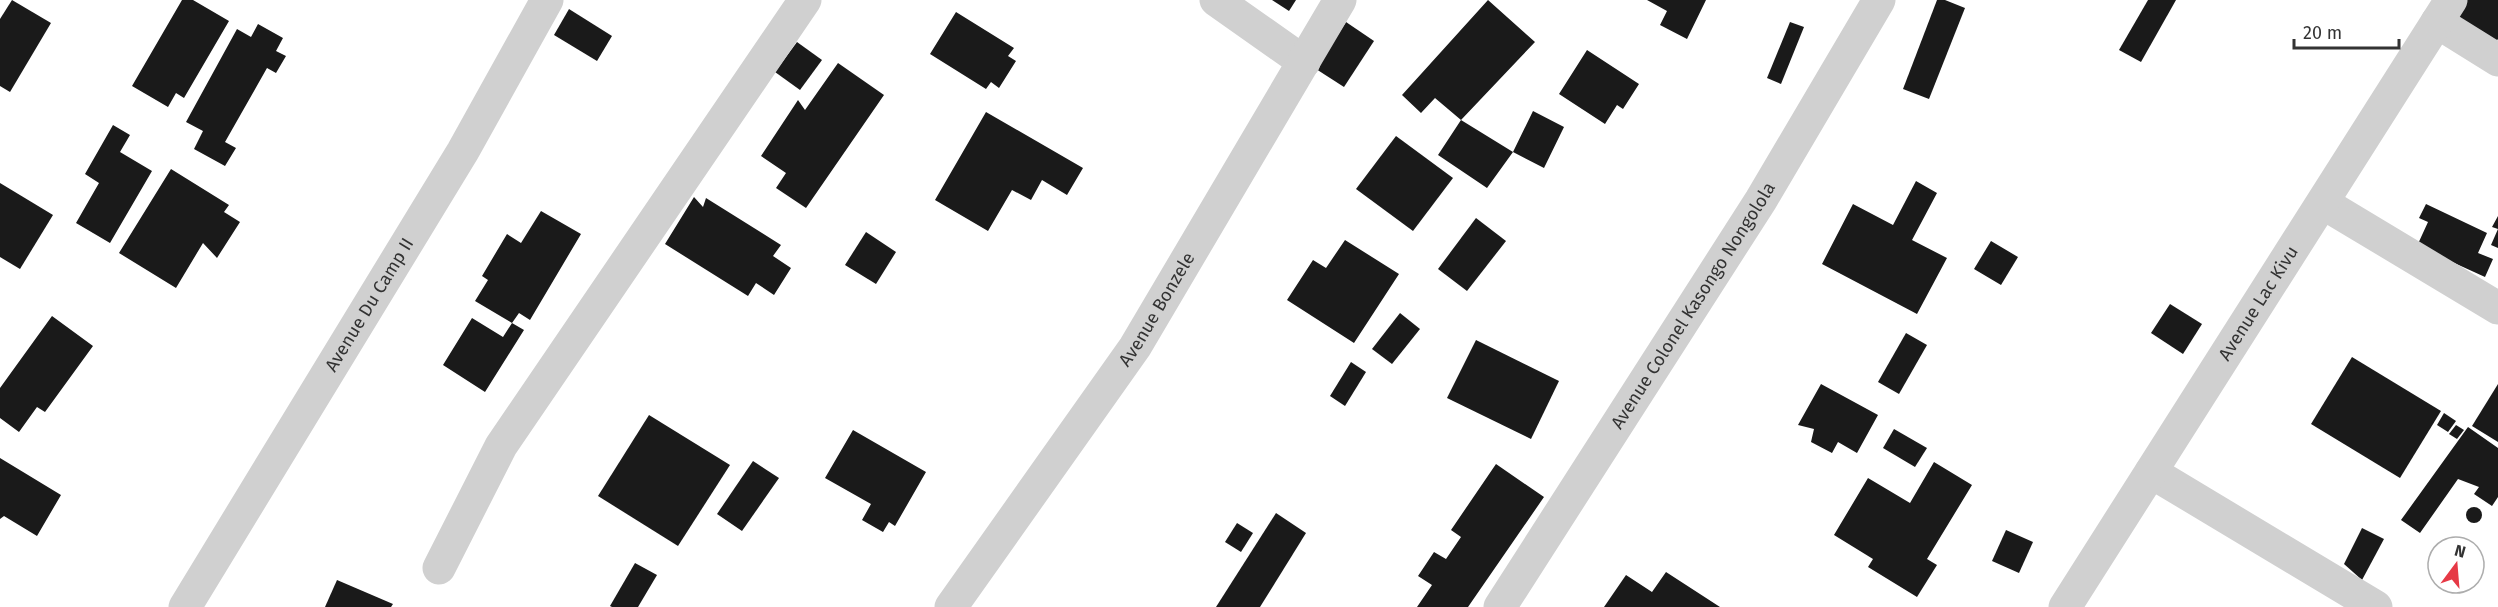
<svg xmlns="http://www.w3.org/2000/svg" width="2498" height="607" viewBox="0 0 2498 607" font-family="'Fira Sans',sans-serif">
<rect width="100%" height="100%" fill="#fff"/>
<g fill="#1a1a1a">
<polygon points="12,0 51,23 10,92 0,86 0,19"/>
<polygon points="182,0 193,0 229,21 184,98 176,93 168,107 132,86"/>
<polygon points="1272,0 1296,0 1289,11"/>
<polygon points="1488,0 1535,42 1461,120 1435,98 1421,113 1402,95"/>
<polygon points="1647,0 1706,0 1687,39 1660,25 1667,11"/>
<polygon points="1937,0 1945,0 1965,8 1929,99 1903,89"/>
<polygon points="2148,0 2176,0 2141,62 2119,50"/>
<polygon points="2466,0 2498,0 2498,39 2495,43 2454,20"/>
<polygon points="569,9 612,36 597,61 554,35"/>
<polygon points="956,12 1014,48 1008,56 1016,61 999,88 991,82 986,89 930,54"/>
<polygon points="1346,22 1374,41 1344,87 1316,69"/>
<polygon points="1790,22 1804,27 1781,84 1767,78"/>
<polygon points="258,24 283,38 276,51 286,56 276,73 267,68 225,142 236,148 225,166 194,149 203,131 186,122 237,29 251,37"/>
<polygon points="797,42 822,60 800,90 775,72"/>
<polygon points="1587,50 1639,84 1623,109 1617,105 1605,124 1559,94"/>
<polygon points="838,63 884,95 806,208 776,188 786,173 761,156 798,100 805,110"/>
<polygon points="1533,111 1564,127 1544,168 1513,152 1487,188 1438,155 1461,120 1513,152"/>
<polygon points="986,112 1083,168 1067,195 1042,180 1031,200 1012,190 988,231 935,200"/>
<polygon points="113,125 130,135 120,152 152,171 110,243 76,223 99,183 85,174"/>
<polygon points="1396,136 1453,178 1413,231 1356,189"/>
<polygon points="171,169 229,205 224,212 240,222 217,258 203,243 176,288 119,253"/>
<polygon points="1916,181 1937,193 1912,240 1947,258 1917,314 1822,264 1853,204 1893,225"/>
<polygon points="0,183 53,215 20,269 0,257"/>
<polygon points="694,197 703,207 706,198 781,245 773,256 791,268 774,295 756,283 748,296 665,244"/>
<polygon points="2426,204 2487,233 2478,253 2493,259 2485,277 2417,246 2428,222 2419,218"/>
<polygon points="541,211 581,234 530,320 519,313 512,323 475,301 488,280 482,276 507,234 521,243"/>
<polygon points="2498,216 2498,248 2491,245 2498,229 2492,227"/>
<polygon points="1476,218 1506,241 1467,291 1438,269"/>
<polygon points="866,232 896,252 876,284 845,265"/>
<polygon points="1345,240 1399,274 1354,343 1287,300 1313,260 1326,268"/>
<polygon points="1991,241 2018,257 2001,285 1974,269"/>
<polygon points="2170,304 2202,324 2183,354 2151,333"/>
<polygon points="1400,313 1420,329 1392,364 1372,349"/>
<polygon points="52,316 93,346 45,412 37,407 19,432 0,418 0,388"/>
<polygon points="472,318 503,337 512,323 524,330 485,392 443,365"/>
<polygon points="1906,333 1927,345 1899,394 1878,382"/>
<polygon points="1476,340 1559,381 1531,439 1447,398"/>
<polygon points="2352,357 2441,411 2400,478 2311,424"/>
<polygon points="1351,362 1366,372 1345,406 1330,396"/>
<polygon points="1821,384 1878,415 1857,453 1838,442 1832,453 1811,442 1814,429 1798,425"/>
<polygon points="2498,384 2498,442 2472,426"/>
<polygon points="2444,413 2456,421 2448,432 2437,425"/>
<polygon points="649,415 730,465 678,546 598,496"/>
<polygon points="2456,425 2464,430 2457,439 2449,434"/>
<polygon points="2468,427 2498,448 2498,497 2492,506 2474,494 2479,487 2458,479 2420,533 2401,520"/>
<polygon points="1894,429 1927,448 1915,467 1883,448"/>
<polygon points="853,430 926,472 895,526 889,522 883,532 862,520 871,504 825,478"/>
<polygon points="0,458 61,495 37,536 4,516 0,519"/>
<polygon points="753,461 779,478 742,531 717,514"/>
<polygon points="1934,462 1972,485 1927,559 1937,565 1917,597 1868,567 1873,559 1834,535 1868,478 1910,503"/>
<polygon points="1496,464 1544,497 1468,607 1417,607 1432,585 1418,576 1434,552 1446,559 1461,537 1451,530"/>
<circle cx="2474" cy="515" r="8"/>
<polygon points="1276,513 1306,533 1260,607 1216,607"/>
<polygon points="1237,523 1253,533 1241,552 1225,542"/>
<polygon points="2362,528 2384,539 2362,580 2344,564"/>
<polygon points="2006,530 2033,542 2019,573 1992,561"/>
<polygon points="635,563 657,575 638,607 612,607 610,606"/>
<polygon points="1666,572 1720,607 1604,607 1626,575 1652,592"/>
<polygon points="337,580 393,604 391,607 325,607"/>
</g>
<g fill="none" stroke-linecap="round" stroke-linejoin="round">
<g stroke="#d0d0d0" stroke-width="33">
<polyline points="1216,0 1304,62"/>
<polyline points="2437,22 2498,60"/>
<polyline points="2323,203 2498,308"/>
<polyline points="2151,472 2376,607"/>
<polyline points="439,568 501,446 805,0"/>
<path id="s1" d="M185,607L463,151L547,0"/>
<path id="s2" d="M951,607L1135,347L1340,0"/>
<path id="s3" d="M1500,607L1761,200L1879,0"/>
<path id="s4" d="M2065,607L2451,0"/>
</g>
</g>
<g text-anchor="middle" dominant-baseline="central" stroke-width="6" stroke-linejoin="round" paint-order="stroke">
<g font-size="18" fill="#333" stroke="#fff">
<text stroke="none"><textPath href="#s4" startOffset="360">Avenue Lac Kivu</textPath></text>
<text stroke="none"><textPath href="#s1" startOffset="354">Avenue Du Camp II</textPath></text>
<text stroke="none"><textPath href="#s3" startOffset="358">Avenue Colonel Kasongo Nongolola</textPath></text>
<text stroke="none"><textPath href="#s2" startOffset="362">Avenue Bonzele</textPath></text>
</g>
</g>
<g transform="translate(2456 565) rotate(16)"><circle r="28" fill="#ffffff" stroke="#adadad" stroke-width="1.5"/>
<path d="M0-4.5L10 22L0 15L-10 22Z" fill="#e63946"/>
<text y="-9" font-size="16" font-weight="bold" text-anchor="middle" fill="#333333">N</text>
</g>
<path d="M2294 39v9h105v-9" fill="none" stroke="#333333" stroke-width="3"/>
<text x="2303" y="39" font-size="18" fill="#333333" stroke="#ffffff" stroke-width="4.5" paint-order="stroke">20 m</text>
</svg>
